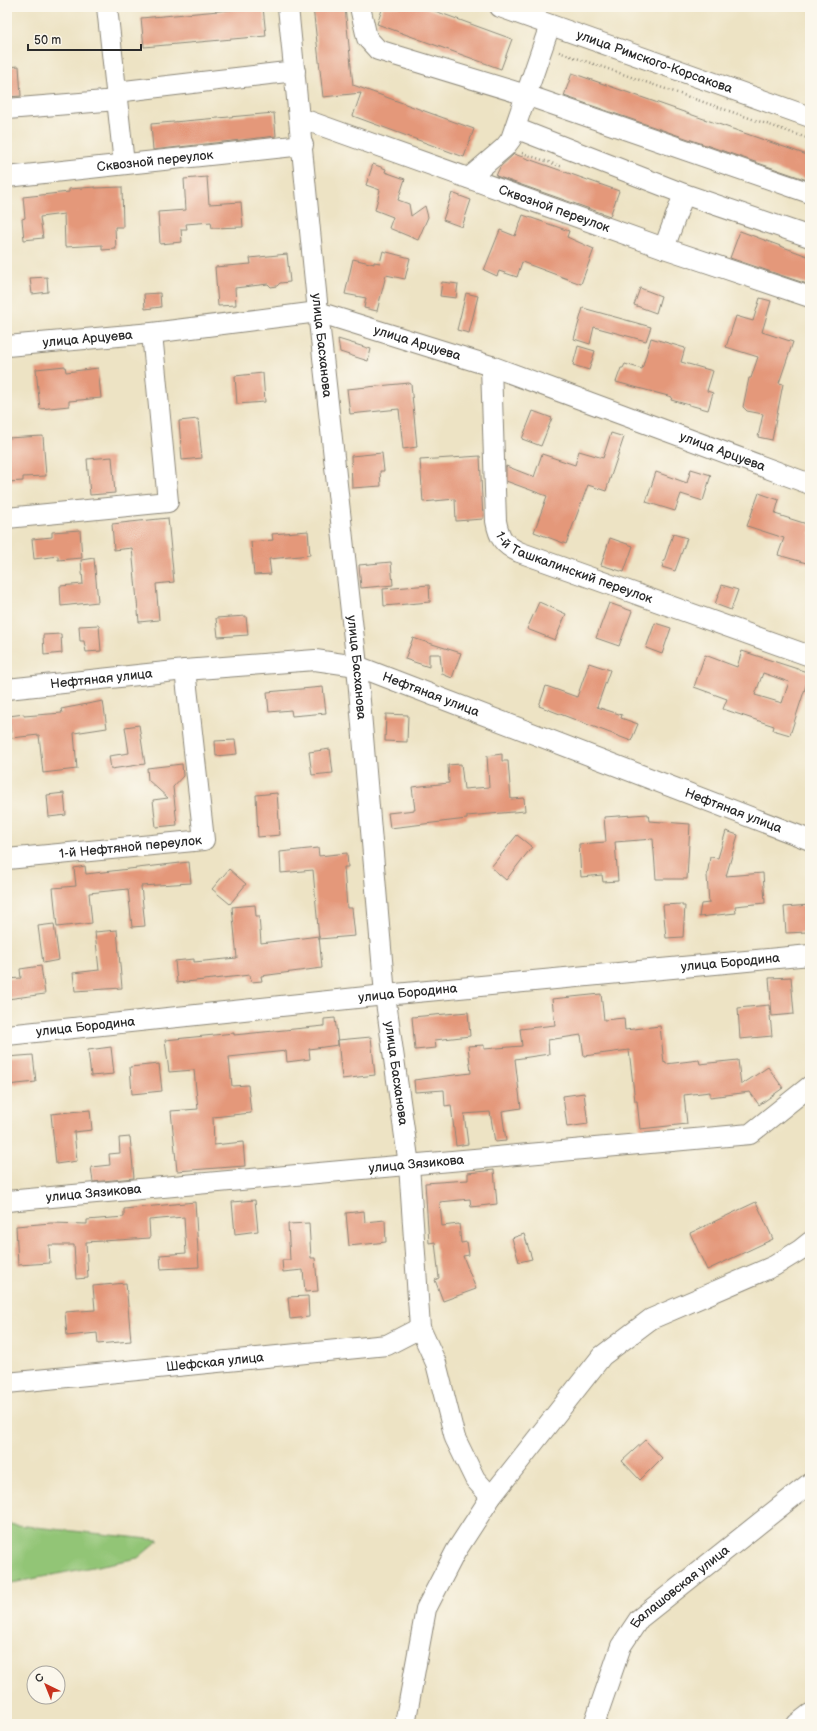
<svg xmlns="http://www.w3.org/2000/svg" width="817" height="1731" viewBox="0 0 817 1731" font-family="'Balsamiq Sans',sans-serif">
<rect width="100%" height="100%" fill="#fbf7ec"/>
<filter id="ink" filterUnits="userSpaceOnUse"><feTurbulence type="fractalNoise" baseFrequency=".025" numOctaves="2"/><feDisplacementMap in="SourceGraphic" scale="8" xChannelSelector="R" yChannelSelector="G"/><feConvolveMatrix kernelMatrix="1 2 1 2 8 2 1 2 1" color-interpolation-filters="sRGB"/></filter>
<filter id="wash" filterUnits="userSpaceOnUse"><feTurbulence type="fractalNoise" baseFrequency=".012" numOctaves="4" result="noise"/><feDisplacementMap in="SourceGraphic" scale="16" xChannelSelector="R" yChannelSelector="G"/><feGaussianBlur stdDeviation="0.9" result="paint"/><feColorMatrix in="noise" values="0 0 0 0 0 0 0 0 0 0 0 0 0 0 0 0 0 1.4 0 .05"/><feComposite in="paint" operator="in"/></filter>
<g filter="url(#wash)">
<rect width="100%" height="100%" fill="#ede3c4"/>
<polygon fill="#92c576" stroke="#5e7850" points="7,1524 159,1540 138,1558 7,1584"/>
<g id="blocks">
<g fill="#e4987a" fill-rule="evenodd">
<polygon points="263,7 266,36 144,47 141,18"/>
<polygon points="313,7 345,7 353,85 474,129 464,157 353,116 361,93 323,97"/>
<polygon points="383,7 424,7 512,39 501,69 377,24"/>
<polygon points="19,66 21,96 7,97 7,67"/>
<polygon points="572,73 810,156 810,181 564,96"/>
<polygon points="274,113 276,136 153,150 151,124"/>
<polygon points="514,154 619,191 610,216 496,176 500,167"/>
<polygon points="373,164 386,169 385,172 405,179 398,200 409,204 411,216 425,206 428,217 418,240 389,228 393,217 375,210 380,190 366,185"/>
<polygon points="207,177 209,204 241,202 243,227 212,228 211,222 186,224 187,229 181,229 182,242 160,244 158,212 186,210 184,179"/>
<polygon points="95,187 95,188 122,187 123,227 115,227 116,249 102,250 102,245 65,247 64,214 40,217 43,238 24,240 22,219 25,218 23,197 69,192 69,189"/>
<polygon points="452,193 471,200 462,227 443,220"/>
<polygon points="523,215 569,231 567,237 594,249 581,284 522,262 517,277 499,271 497,276 484,270 500,230 515,236"/>
<polygon points="740,231 810,257 810,285 730,258"/>
<polygon points="383,251 410,258 405,279 386,275 377,311 364,308 366,298 345,294 353,259 374,264 374,262 380,263"/>
<polygon points="287,254 290,282 280,283 277,286 271,287 268,284 235,288 236,305 218,306 215,267 251,264 250,258"/>
<polygon points="47,277 48,292 32,294 30,278"/>
<polygon points="442,282 458,284 456,298 440,296"/>
<polygon points="640,288 661,296 656,313 634,305"/>
<polygon points="160,293 161,307 145,309 144,294"/>
<polygon points="466,293 478,296 469,333 457,330"/>
<polygon points="760,298 771,301 762,332 793,342 779,383 783,384 772,440 758,437 763,414 747,411 743,407 749,378 751,378 758,357 726,347 736,316 753,321"/>
<polygon points="583,308 651,327 646,341 594,327 590,344 574,339"/>
<polygon points="651,338 685,348 681,362 713,371 707,391 713,393 708,410 671,400 672,397 616,382 621,368 623,368 625,364 642,369"/>
<polygon points="338,339 371,349 368,361 340,352"/>
<polygon points="578,346 595,351 589,370 573,365"/>
<polygon points="65,366 66,372 98,368 101,398 69,401 69,406 40,409 36,369"/>
<polygon points="263,373 265,402 237,404 235,376"/>
<polygon points="409,383 411,384 417,447 403,449 399,409 350,414 347,389"/>
<polygon points="533,411 552,418 541,446 522,439"/>
<polygon points="198,419 202,458 182,460 179,421"/>
<polygon points="611,433 624,437 606,491 588,485 566,544 534,532 547,496 506,481 506,466 534,477 542,454 575,465 579,451 603,458"/>
<polygon points="43,436 46,476 23,477 23,481 7,482 7,438"/>
<polygon points="382,453 384,471 380,471 381,486 352,488 351,456"/>
<polygon points="480,456 483,519 456,521 455,499 423,502 420,460"/>
<polygon points="112,457 115,493 90,495 87,459"/>
<polygon points="691,469 711,475 703,501 681,494 675,511 646,502 656,472 687,483"/>
<polygon points="759,493 779,500 775,514 810,525 810,564 778,555 784,538 747,526"/>
<polygon points="168,518 174,582 156,584 159,620 139,622 132,548 114,550 112,524"/>
<polygon points="80,530 82,558 58,560 58,556 34,559 32,539 52,537 52,532"/>
<polygon points="308,531 310,555 269,559 271,574 254,575 251,542 273,540 272,534"/>
<polygon points="673,534 687,538 675,571 662,567"/>
<polygon points="610,538 633,546 624,572 601,565"/>
<polygon points="94,558 98,602 61,606 60,586 83,584 81,560"/>
<polygon points="391,562 393,585 361,588 359,565"/>
<polygon points="429,585 430,602 384,606 383,589"/>
<polygon points="722,585 738,590 731,610 715,604"/>
<polygon points="539,602 566,614 555,640 527,629"/>
<polygon points="609,603 632,611 619,646 596,638"/>
<polygon points="246,616 248,635 218,637 216,618"/>
<polygon points="655,623 671,628 662,654 646,648"/>
<polygon points="99,625 101,651 86,652 84,641 80,641 79,626"/>
<polygon points="61,634 62,653 44,655 43,635"/>
<polygon points="413,638 461,653 452,678 442,674 440,654 429,654 429,667 405,659"/>
<path d="M742,651L810,673L790,735L773,730L774,726L723,709L727,699L694,687L705,655L737,667ZM763,673L789,682L782,703L755,695Z"/>
<polygon points="589,663 610,670 597,707 622,715 621,718 638,724 631,741 539,706 546,686 577,697"/>
<polygon points="323,687 326,713 292,716 291,710 269,712 267,692"/>
<polygon points="103,701 107,728 74,733 77,769 43,773 39,735 11,738 9,716 24,714 24,716 62,713 61,709"/>
<polygon points="386,714 408,715 407,742 385,741"/>
<polygon points="139,725 145,764 111,769 109,756 129,753 125,727"/>
<polygon points="235,740 237,754 216,756 215,741"/>
<polygon points="330,749 333,773 312,775 309,752"/>
<polygon points="502,754 502,761 508,761 511,799 524,798 525,811 467,816 467,819 390,828 388,813 415,810 412,787 449,783 448,765 461,764 464,789 489,787 487,756"/>
<polygon points="182,764 183,776 173,787 177,825 156,827 153,800 168,798 148,780 147,768"/>
<polygon points="64,793 66,815 49,817 47,795"/>
<polygon points="277,793 280,835 258,837 256,795"/>
<polygon points="648,814 649,821 690,824 687,879 656,879 653,839 615,842 618,881 603,882 602,875 581,877 579,844 606,842 604,817"/>
<polygon points="726,831 738,835 726,876 763,873 765,903 735,906 736,913 699,917 701,904 709,903 707,876 710,857 718,858"/>
<polygon points="517,835 532,847 506,880 491,867"/>
<polygon points="318,848 319,856 347,853 348,867 344,867 347,908 352,908 355,936 319,939 313,870 281,873 280,852"/>
<polygon points="189,862 191,883 141,886 145,926 132,927 128,889 89,893 92,923 57,927 53,888 76,886 74,868 85,866 86,874"/>
<polygon points="229,869 246,884 230,904 212,889"/>
<polygon points="682,904 682,906 685,906 683,937 666,938 663,905"/>
<polygon points="255,905 256,916 259,916 261,943 319,936 322,968 261,976 262,981 251,982 250,975 177,983 175,961 194,959 194,962 237,958 232,907"/>
<polygon points="810,905 810,922 806,923 807,932 786,933 784,907"/>
<polygon points="54,924 59,960 43,963 38,926"/>
<polygon points="117,930 122,988 75,991 73,973 99,970 95,932"/>
<polygon points="41,966 45,994 7,999 7,979 21,978 20,969"/>
<polygon points="791,977 794,1014 772,1016 769,978"/>
<polygon points="601,994 604,1020 624,1018 625,1030 660,1026 664,1063 665,1062 666,1064 699,1060 700,1064 738,1060 741,1085 768,1067 783,1088 759,1105 750,1092 710,1097 710,1092 684,1095 687,1124 640,1129 637,1101 635,1101 629,1050 584,1056 581,1035 548,1040 549,1054 515,1059 521,1108 502,1111 506,1141 495,1142 490,1112 464,1114 468,1144 456,1146 451,1105 445,1106 444,1090 415,1092 414,1080 471,1073 468,1046 484,1045 484,1049 522,1046 520,1029 555,1025 552,999"/>
<polygon points="769,1005 772,1036 740,1039 738,1008"/>
<polygon points="468,1012 470,1036 435,1040 436,1048 415,1050 412,1017"/>
<polygon points="335,1018 338,1045 309,1049 310,1059 287,1062 286,1051 229,1057 232,1086 248,1085 251,1113 213,1117 214,1145 243,1142 245,1166 177,1171 171,1111 198,1109 194,1070 169,1072 165,1040 234,1033 234,1035 324,1026 324,1019"/>
<polygon points="371,1037 375,1075 342,1079 338,1040"/>
<polygon points="111,1047 114,1074 91,1076 88,1050"/>
<polygon points="33,1055 36,1082 7,1085 7,1057"/>
<polygon points="159,1064 162,1091 132,1094 130,1067"/>
<polygon points="584,1093 588,1124 567,1127 563,1096"/>
<polygon points="90,1110 92,1130 74,1132 77,1161 56,1164 51,1114"/>
<polygon points="130,1137 134,1178 93,1182 91,1167 110,1165 109,1154 120,1153 119,1138"/>
<polygon points="494,1170 497,1204 471,1207 470,1199 440,1202 442,1226 459,1224 461,1243 467,1242 469,1255 463,1256 476,1289 443,1301 435,1280 439,1278 435,1242 429,1243 425,1183 468,1180 468,1173"/>
<polygon points="255,1200 258,1231 235,1234 232,1202"/>
<polygon points="195,1202 199,1267 161,1269 160,1255 186,1253 184,1217 149,1220 150,1238 86,1242 88,1278 76,1279 74,1245 49,1245 50,1263 18,1265 16,1226 51,1223 87,1224 87,1220 124,1217 124,1209"/>
<polygon points="756,1202 773,1239 707,1270 690,1233"/>
<polygon points="364,1211 365,1222 385,1220 386,1242 349,1246 346,1213"/>
<polygon points="309,1223 311,1258 315,1258 318,1291 305,1292 303,1270 283,1272 282,1260 290,1260 288,1224"/>
<polygon points="524,1234 532,1259 519,1262 512,1238"/>
<polygon points="126,1283 131,1341 98,1344 97,1333 67,1336 65,1312 95,1310 93,1286"/>
<polygon points="308,1296 309,1317 290,1319 288,1297"/>
<polygon points="645,1440 662,1458 640,1480 622,1461"/>
</g>
</g>
</g>
<g filter="url(#ink)">
<use href="#blocks" fill-opacity="0" stroke="#8c8778" stroke-width="1"/>
<g fill="none" stroke-linecap="round" stroke-linejoin="round">
<g stroke="#8c8778" stroke-width="22">
<g id="minor">
<polyline points="107,7 124,164"/>
<path id="s1" d="M288,7L318,312L357,666L385,995L409,1165L420,1328L436,1363L455,1438L475,1479L491,1497"/>
<polyline points="360,7 367,38 378,50 526,95 810,193"/>
<path id="s2" d="M500,7L810,117"/>
<polyline points="116,92 295,71"/>
<polyline points="7,109 117,100"/>
<path id="s3" d="M300,118L664,248L810,297"/>
<polyline points="515,128 684,194 810,237"/>
<path id="s4" d="M7,177L303,145"/>
<polyline points="469,178 505,147 511,139 550,25"/>
<polyline points="664,248 684,194"/>
<path id="s5" d="M7,346L152,333L318,312L491,366L810,484"/>
<path id="s6" d="M491,366L496,521C499,538 504,545 519,552L810,656"/>
<polyline points="7,518 168,502 152,333"/>
<path id="s7" d="M7,689L185,670L315,660L357,666L810,840"/>
<path id="s8" d="M7,859L204,840L185,670"/>
<path id="s9" d="M7,1035L385,995L810,955"/>
<path id="s10" d="M7,1201L750,1134L810,1086"/>
<path id="s11" d="M7,1383L387,1345L420,1328"/>
<polyline points="405,1724 426,1609 456,1551 491,1497 602,1356 651,1319 774,1266 800,1250 810,1242"/>
<path id="s12" d="M594,1724L621,1646L639,1619L810,1483"/>
<polyline points="797,1724 810,1714"/>
</g>
</g>
<g stroke="#8c8778" stroke-width="2.5" stroke-dasharray="1 3" stroke-linecap="butt">
<polyline points="559,52 810,139"/>
<polyline points="522,153 563,167"/>
</g>
<use href="#minor" stroke="#fff" stroke-width="20"/>
</g>
</g>
<g text-anchor="middle" dominant-baseline="central" stroke-width="3" stroke-linejoin="round" paint-order="stroke">
<g font-size="13" fill="#2b2b2b" stroke="#fbf7ec">
<text stroke="none"><textPath href="#s2" startOffset="164">улица Римского-Корсакова</textPath></text>
<text stroke="none"><textPath href="#s4" startOffset="149">Сквозной переулок</textPath></text>
<text stroke="none"><textPath href="#s3" startOffset="270">Сквозной переулок</textPath></text>
<text stroke="none"><textPath href="#s5" startOffset="81">улица Арцуева</textPath></text>
<text stroke="none"><textPath href="#s5" startOffset="417">улица Арцуева</textPath></text>
<text stroke="none"><textPath href="#s1" startOffset="340">улица Басханова</textPath></text>
<text stroke="none"><textPath href="#s5" startOffset="741">улица Арцуева</textPath></text>
<text stroke="none"><textPath href="#s6" startOffset="252">1-й Ташкалинский переулок</textPath></text>
<text stroke="none"><textPath href="#s1" startOffset="664">улица Басханова</textPath></text>
<text stroke="none"><textPath href="#s7" startOffset="95">Нефтяная улица</textPath></text>
<text stroke="none"><textPath href="#s7" startOffset="431">Нефтяная улица</textPath></text>
<text stroke="none"><textPath href="#s7" startOffset="755">Нефтяная улица</textPath></text>
<text stroke="none"><textPath href="#s8" startOffset="124">1-й Нефтяной переулок</textPath></text>
<text stroke="none"><textPath href="#s9" startOffset="727">улица Бородина</textPath></text>
<text stroke="none"><textPath href="#s9" startOffset="403">улица Бородина</textPath></text>
<text stroke="none"><textPath href="#s9" startOffset="79">улица Бородина</textPath></text>
<text stroke="none"><textPath href="#s1" startOffset="1072">улица Басханова</textPath></text>
<text stroke="none"><textPath href="#s10" startOffset="411">улица Зязикова</textPath></text>
<text stroke="none"><textPath href="#s10" startOffset="87">улица Зязикова</textPath></text>
<text stroke="none"><textPath href="#s11" startOffset="209">Шефская улица</textPath></text>
<text stroke="none"><textPath href="#s12" startOffset="167">Балашовская улица</textPath></text>
</g>
</g>
<rect width="817" height="1731" fill="none" stroke="#fbf7ec" stroke-width="24"/>
<g transform="translate(46 1685) rotate(317)"><circle r="19" fill="#fbf7ec" stroke="#a8a59f"/>
<path d="M0-3L7 15L0 10L-7 15Z" fill="#c8321e"/>
<text y="-6" font-size="11" font-weight="bold" text-anchor="middle" fill="#2b2b2b">С</text>
</g>
<path d="M28 44v6h113v-6" fill="none" stroke="#2b2b2b" stroke-width="2"/>
<text x="34" y="44" font-size="12" fill="#2b2b2b" stroke="#fbf7ec" stroke-width="3" paint-order="stroke">50 m</text>
</svg>
